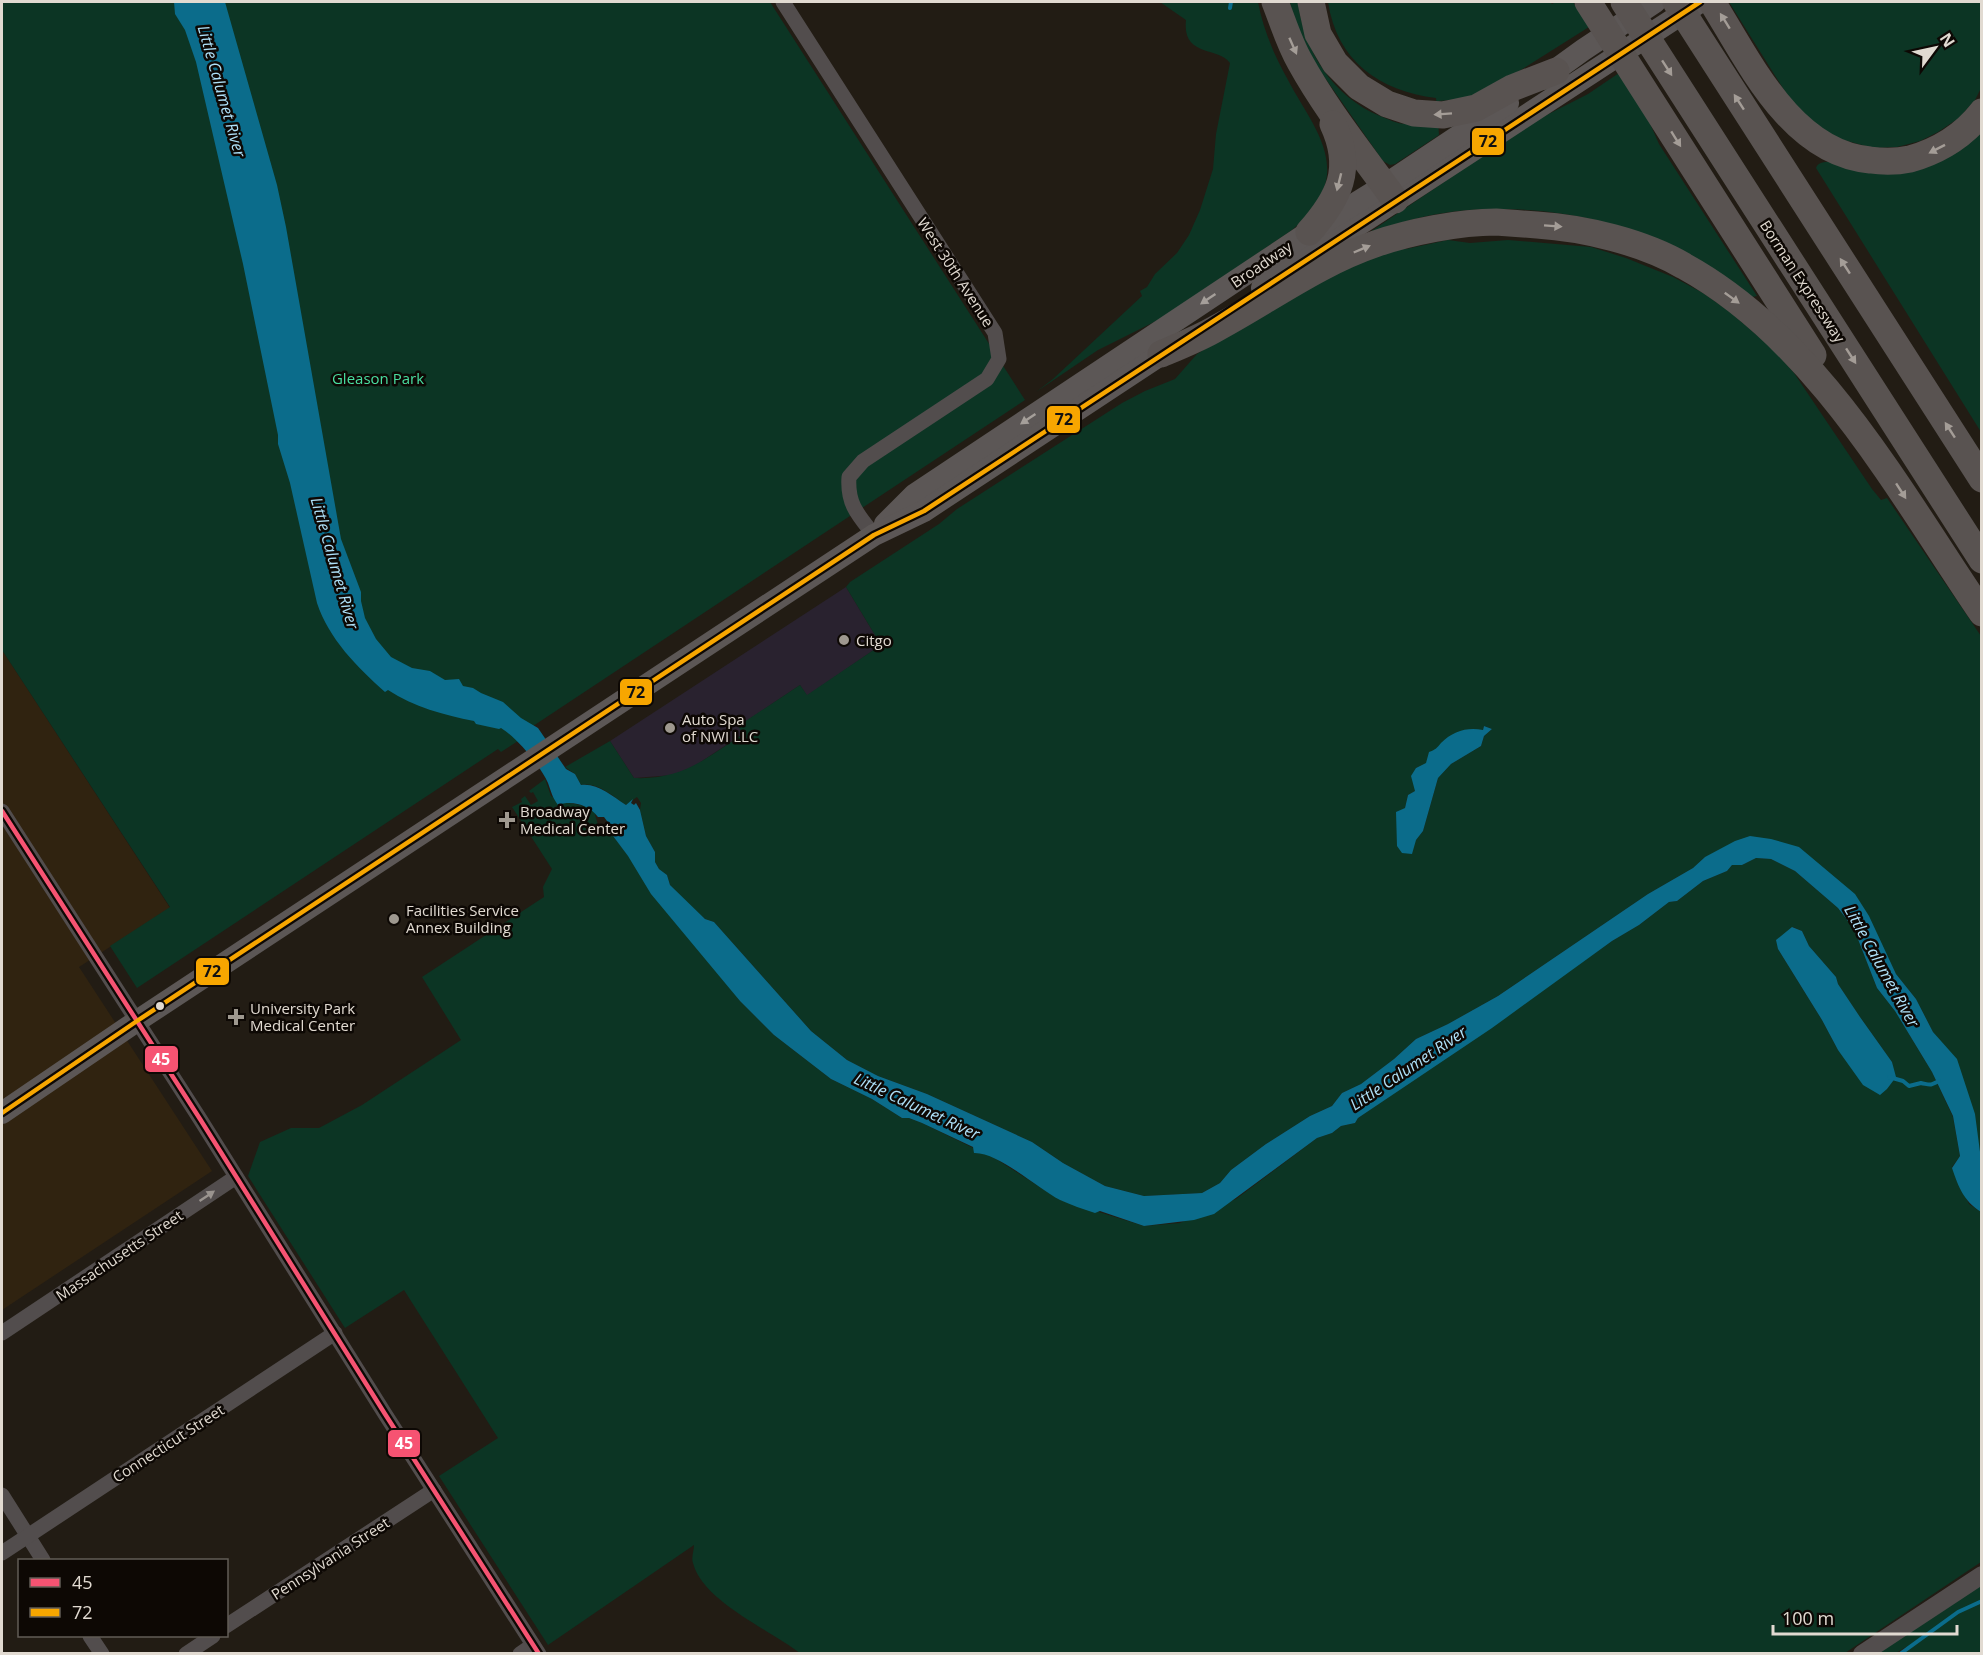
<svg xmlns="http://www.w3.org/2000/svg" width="1983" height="1655" viewBox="0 0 1983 1655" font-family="'Open Sans',sans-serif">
<rect width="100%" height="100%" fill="#221c14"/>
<polygon fill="#29222f" points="846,587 881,645 807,696 800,685 739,726 743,734 696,765 674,775 634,778 610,741"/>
<polygon fill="#302310" points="2,650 170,908 79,967 212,1171 2,1310"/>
<g fill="#0c3524" fill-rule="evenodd">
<polygon points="2,2 770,2 1025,400 515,738 518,741 501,752 498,749 137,988 110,946 170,907 2,650"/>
<path d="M1160,2H1258C1263,29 1274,55 1288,80C1308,119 1348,162 1314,206C1307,215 1301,223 1292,230L1164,317L1098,350L1036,392L1053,379L1142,296L1140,291L1147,287L1155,274L1177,253L1189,235L1200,210L1213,169L1216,134L1230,63C1218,46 1182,58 1186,20Z"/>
<path d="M1290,2H1298C1304,51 1333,97 1380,116C1388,119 1397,124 1406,124C1417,124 1428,121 1438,120L1439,135L1395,164L1390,165L1383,161L1314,62L1295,23Z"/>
<path d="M1328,2H1550L1552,4L1556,2H1573L1589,27L1491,89L1471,98L1439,101L1437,108L1436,98C1379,91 1337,61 1328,2Z"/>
<polygon points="1729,2 1981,2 1981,88 1975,100 1959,118 1938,132 1920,141 1897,147 1873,148 1829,136 1791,101"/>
<path d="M1619,73L1648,119L1659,144L1757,296L1752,297C1669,229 1564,201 1458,211C1428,214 1399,223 1370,232L1533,122L1588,94Z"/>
<path d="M1981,132V432L1816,168C1818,162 1824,162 1830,162Z"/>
<path d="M1448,240L1470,243L1508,240L1591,247L1626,258L1673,277L1703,293L1730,312L1773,349L1794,373L1872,489L1881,500L1887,498L1981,636V1167L1979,1146L1944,1046L1933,1032L1916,999L1896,974L1882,946L1799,847L1705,857L1693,868L1648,894L1498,996L1448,1024L1416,1039L1394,1059L1361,1084L1342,1093L1332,1106L1310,1116L1266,1144L1231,1170L1220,1183L1202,1193L1144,1196L1105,1186L1063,1163L1032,1142L927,1094L878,1076L847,1060L811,1031L714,922L705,919L686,902L670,885L667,875L659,869L655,862V852L646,836L640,810L641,803L637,797L626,805C612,796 598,782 581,785L575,774L565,767L610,741L634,778C682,780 705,759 743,734L738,726L800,685L807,695L881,645L846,587L850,582L939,524L957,509L1122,403L1145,391L1175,379L1197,354L1305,286L1391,249H1406ZM1484,726L1492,729L1484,736L1481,746L1451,764L1438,778L1423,831L1416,840L1398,828L1397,813L1405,808L1408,795L1415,791L1416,768L1427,763L1443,742L1483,730Z"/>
<path d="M545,779L551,796C555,798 560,801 565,802C576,805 589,804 596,814L595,815L600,831L604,829L613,836L740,1001L774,1035L831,1079L872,1099L902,1118H909L922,1123L996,1159L1060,1200L1144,1226L1180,1223L1236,1199L1317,1138L1332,1133L1341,1126L1355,1123L1358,1118L1612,941L1639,925L1669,902L1677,901L1703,881L1727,871L1732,865H1742L1756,858L1771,859L1795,871L1838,908L1854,929L1877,988L1895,1011L1932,1072L1953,1117L1960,1156L1952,1167L1969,1204L1981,1212V1562L1845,1653L801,1654C771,1630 703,1602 693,1563C691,1558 694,1551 694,1545L548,1645L439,1476L498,1438L404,1290L345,1328L248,1176L260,1142L291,1128H319L362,1105L461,1040L422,977L544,897L543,887L552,869L512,807L522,802L521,799L525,796L531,805L538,801L533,792L531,793L529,791ZM1793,927L1802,931L1809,946L1836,977L1838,984L1860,1017L1892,1062L1895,1077L1887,1089L1838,1050L1822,1020L1778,949Z"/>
<polygon points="1981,1583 1981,1653 1906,1653 1906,1647 1896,1653 1873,1654"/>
</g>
<g fill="#0b6c8b">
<path d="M174,2H225L277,185L286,227L341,539L361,592V601L365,618L376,639L391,657L412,668L430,671L445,680L459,679L463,686L473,688L481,693L503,702L521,718L538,728L566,769L575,774L581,785C598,783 612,796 626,805L633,799L631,803L634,805L636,803L640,810L646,836L655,852V862L659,869L667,875L670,885L705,919L714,922L811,1031L847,1060L878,1076L927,1094L1032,1142L1063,1163L1105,1186L1144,1196L1202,1193L1220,1183L1231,1170L1266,1144L1310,1116L1332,1106L1342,1093L1361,1084L1394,1059L1416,1039L1448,1024L1498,996L1648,894L1693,868L1705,857L1735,841L1750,836L1771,839L1799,847L1855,894L1869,916L1896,974L1916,999L1933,1032L1957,1059L1975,1114L1982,1167L1981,1212C1963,1200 1959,1188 1952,1168L1960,1156L1953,1116L1932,1072L1895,1011L1877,988L1854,929L1838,908L1795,871L1771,859L1756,858L1742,865H1732L1727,871L1703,881L1677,901L1669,902L1639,925L1612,941L1492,1028L1358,1118L1355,1123L1341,1126L1332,1133L1317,1138L1214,1214L1194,1220L1144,1226L1100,1211L1095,1213C1083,1209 1071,1205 1060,1200C1037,1188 998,1152 974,1153L973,1147L922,1123L909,1118H902L872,1099L831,1079L774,1035L740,1001L651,894L628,856L613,836L604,829L610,825L604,817H598C589,805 572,800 558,805C552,797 551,791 548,783C540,765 517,738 501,728L499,729L476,724L474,721C444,715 414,707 388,690L385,692C357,667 329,639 317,603L290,483L278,444V435L243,264L196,62L185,30L175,14Z"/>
<path d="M1484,726L1492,729L1484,736L1481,746L1451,764L1438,778L1423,831L1416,840L1412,854L1402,853L1397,846L1396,812L1405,808L1408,795L1415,791L1411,776L1416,768L1426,763L1429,752C1435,750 1437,748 1441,743C1453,731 1467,727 1483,730Z"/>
<polygon points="1792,927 1802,931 1809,946 1836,977 1838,984 1860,1017 1892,1062 1896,1077 1887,1089 1880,1095 1863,1085 1838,1050 1822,1020 1778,949 1776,940"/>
</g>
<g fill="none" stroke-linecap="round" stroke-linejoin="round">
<g stroke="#0b6c8b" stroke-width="4">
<polyline points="1230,8 1231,2"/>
<path d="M1889,1077L1903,1081L1909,1086L1921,1083C1931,1085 1929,1086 1939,1081"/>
<polyline points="1900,1654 1958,1612 1982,1601"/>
</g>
<g stroke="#524d4d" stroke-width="15">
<path d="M783,2L995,333L999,359L987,379L863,461L849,477C847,504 858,515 874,535"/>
<polyline points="2,811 200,1119 385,1414 539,1654"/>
<polyline points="2,1333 236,1177"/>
<polyline points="2,1495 43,1560"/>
<polyline points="2,1553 335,1333"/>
<polyline points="226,1626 434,1490"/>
<polyline points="90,1636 102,1654"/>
<polyline points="186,1654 213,1636"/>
<polyline points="520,1654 533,1645"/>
</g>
<polyline stroke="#524d4d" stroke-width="18" points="1862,1654 1982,1575"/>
<g stroke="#5c5756" stroke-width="22">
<polyline points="1543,79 1583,50 1655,2"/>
<polyline points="1262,288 1700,2"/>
<polyline points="885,524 914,495 1309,232 1385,185 1508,103"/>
<polyline points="2,1113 137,1021 874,535 924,511 1177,344"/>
</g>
<g stroke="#595351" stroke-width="27">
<path d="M1275,2C1283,22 1289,43 1300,62C1327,111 1363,155 1395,200"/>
<polyline points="1311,2 1318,34 1335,63 1359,87 1387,104 1414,113 1443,115 1476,108 1512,88 1556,71"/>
<polyline points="1588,2 1813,355"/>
<polyline points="1624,2 1982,560"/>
<polyline points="1676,2 1982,479"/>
<path d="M1712,2C1749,61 1791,153 1870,160C1884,162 1896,162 1910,159C1938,151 1964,135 1982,112"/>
<path d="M1309,232C1339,198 1354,169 1333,124"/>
<path d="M1161,354C1180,346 1200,338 1217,328C1269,300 1319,263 1375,244C1409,232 1460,222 1496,222C1510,223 1523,224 1537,225C1584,228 1643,242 1684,266C1817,339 1899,491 1982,613"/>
</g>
<g stroke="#0d0804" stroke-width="9">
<polyline id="bus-1" points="2,811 200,1119 385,1414 539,1654"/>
</g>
<g stroke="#0d0804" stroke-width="9">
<polyline id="bus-2" points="2,1113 137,1021 874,535 924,511 1700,2"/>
</g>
<use href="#bus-1" stroke="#f65372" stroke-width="4.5"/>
<use href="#bus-2" stroke="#f7a600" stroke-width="4.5"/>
</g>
<defs><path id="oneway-solid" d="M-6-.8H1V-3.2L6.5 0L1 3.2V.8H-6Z" transform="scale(1.5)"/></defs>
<g fill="#a49d97">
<use href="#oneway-solid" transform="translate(1725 21) rotate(-122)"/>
<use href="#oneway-solid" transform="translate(1293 46) rotate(66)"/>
<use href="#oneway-solid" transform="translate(1667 68) rotate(57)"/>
<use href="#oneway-solid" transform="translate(1739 102) rotate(-123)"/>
<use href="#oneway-solid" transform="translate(1443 114) rotate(176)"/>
<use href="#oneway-solid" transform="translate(1676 139) rotate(58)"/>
<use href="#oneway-solid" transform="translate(1937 149) rotate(153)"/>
<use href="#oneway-solid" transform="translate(1339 182) rotate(104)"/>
<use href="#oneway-solid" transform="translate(1553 226) rotate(4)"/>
<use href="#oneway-solid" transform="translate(1362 249) rotate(-23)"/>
<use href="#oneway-solid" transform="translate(1845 266) rotate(-123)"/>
<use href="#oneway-solid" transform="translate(1732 298) rotate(36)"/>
<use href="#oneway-solid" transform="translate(1851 356) rotate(57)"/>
<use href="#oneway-solid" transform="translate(1950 430) rotate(-123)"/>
<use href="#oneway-solid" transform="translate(1901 491) rotate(57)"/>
</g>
<g fill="#a59f9a">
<use href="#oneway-solid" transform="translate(1208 299) rotate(146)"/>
<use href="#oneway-solid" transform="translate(1028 419) rotate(146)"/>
</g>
<use fill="#9a948f" href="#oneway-solid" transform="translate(207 1196) rotate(-34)"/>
<g fill="#9e988f" stroke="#0d0804" stroke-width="2">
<circle cx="844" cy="640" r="6"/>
<circle cx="670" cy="728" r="6"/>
<path d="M504 811h6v6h6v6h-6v6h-6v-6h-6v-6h6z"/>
<circle cx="394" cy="919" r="6"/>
<path d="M233 1008h6v6h6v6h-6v6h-6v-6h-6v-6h6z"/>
</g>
<circle fill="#e1dad1" stroke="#0d0804" stroke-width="2" cx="160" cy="1006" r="5"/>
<g text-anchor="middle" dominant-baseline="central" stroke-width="5" stroke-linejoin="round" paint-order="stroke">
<g font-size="15" fill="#e1dad1" stroke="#0d0804">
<text transform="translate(1261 264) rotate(-34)">Broadway</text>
<text transform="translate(956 272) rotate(57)">West 30th Avenue</text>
<text transform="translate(1803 281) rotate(57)">Borman Expressway</text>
<text transform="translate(119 1255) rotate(-34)">Massachusetts Street</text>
<text transform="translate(168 1443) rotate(-33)">Connecticut Street</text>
<text transform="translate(330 1558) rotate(-33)">Pennsylvania Street</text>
</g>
<g font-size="15" fill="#4adfa1" stroke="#0d0804">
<text x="378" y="378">Gleason Park</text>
</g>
<g font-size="15" fill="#e1dad1" stroke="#0d0804" text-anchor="start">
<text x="856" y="640">Citgo</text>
<text x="682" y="719">Auto Spa<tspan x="682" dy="17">of NWI LLC</tspan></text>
<text x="520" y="811">Broadway<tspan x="520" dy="17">Medical Center</tspan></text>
<text x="406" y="910">Facilities Service<tspan x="406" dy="17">Annex Building</tspan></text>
<text x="250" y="1008">University Park<tspan x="250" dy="17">Medical Center</tspan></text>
</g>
<g font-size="16" font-style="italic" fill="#aee1f9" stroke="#0d0804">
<text transform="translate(222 91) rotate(74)">Little Calumet River</text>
<text transform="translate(335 563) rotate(74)">Little Calumet River</text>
<text transform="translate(1882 966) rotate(61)">Little Calumet River</text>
<text transform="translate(1408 1068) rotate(-34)">Little Calumet River</text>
<text transform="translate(917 1106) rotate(25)">Little Calumet River</text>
</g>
</g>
<g stroke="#0d0804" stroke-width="2">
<rect x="1471" y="127" width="34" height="29" rx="6" fill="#f7a600"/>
<rect x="1046" y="405" width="35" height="29" rx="6" fill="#f7a600"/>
<rect x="619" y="678" width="34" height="28" rx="6" fill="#f7a600"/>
<rect x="195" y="957" width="35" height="29" rx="6" fill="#f7a600"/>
<rect x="144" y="1045" width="35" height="28" rx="6" fill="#f65372"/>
<rect x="387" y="1429" width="34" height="29" rx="6" fill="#f65372"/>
</g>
<g font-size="16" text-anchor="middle" font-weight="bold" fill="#fff">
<text x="161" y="1065">45</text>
<text x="404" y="1449">45</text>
</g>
<g font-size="16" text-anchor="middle" font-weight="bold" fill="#111">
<text x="1488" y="147">72</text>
<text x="1064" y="425">72</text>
<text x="636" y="698">72</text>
<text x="212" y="977">72</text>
</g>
<rect width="1983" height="1655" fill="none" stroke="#e1dad1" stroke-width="6"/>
<rect x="18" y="1559" width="210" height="78" fill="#0d0804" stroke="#625c56" stroke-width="1.5"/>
<rect x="30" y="1578" width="30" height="9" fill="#f65372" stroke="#625c56" stroke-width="1.5"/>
<text x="72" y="1589" font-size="18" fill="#e1dad1">45</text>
<rect x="30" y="1608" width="30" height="9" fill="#f7a600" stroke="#625c56" stroke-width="1.5"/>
<text x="72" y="1619" font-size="18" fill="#e1dad1">72</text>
<g transform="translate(1935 48) rotate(57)" stroke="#0d0804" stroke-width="4.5" paint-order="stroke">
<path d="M0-4.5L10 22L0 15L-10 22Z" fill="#e1dad1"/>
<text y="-9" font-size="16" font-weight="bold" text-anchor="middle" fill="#e1dad1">N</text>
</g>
<path d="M1773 1625v9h184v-9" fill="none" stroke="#e1dad1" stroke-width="3"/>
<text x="1782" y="1625" font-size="18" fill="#e1dad1" stroke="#0d0804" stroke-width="4.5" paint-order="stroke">100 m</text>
</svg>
